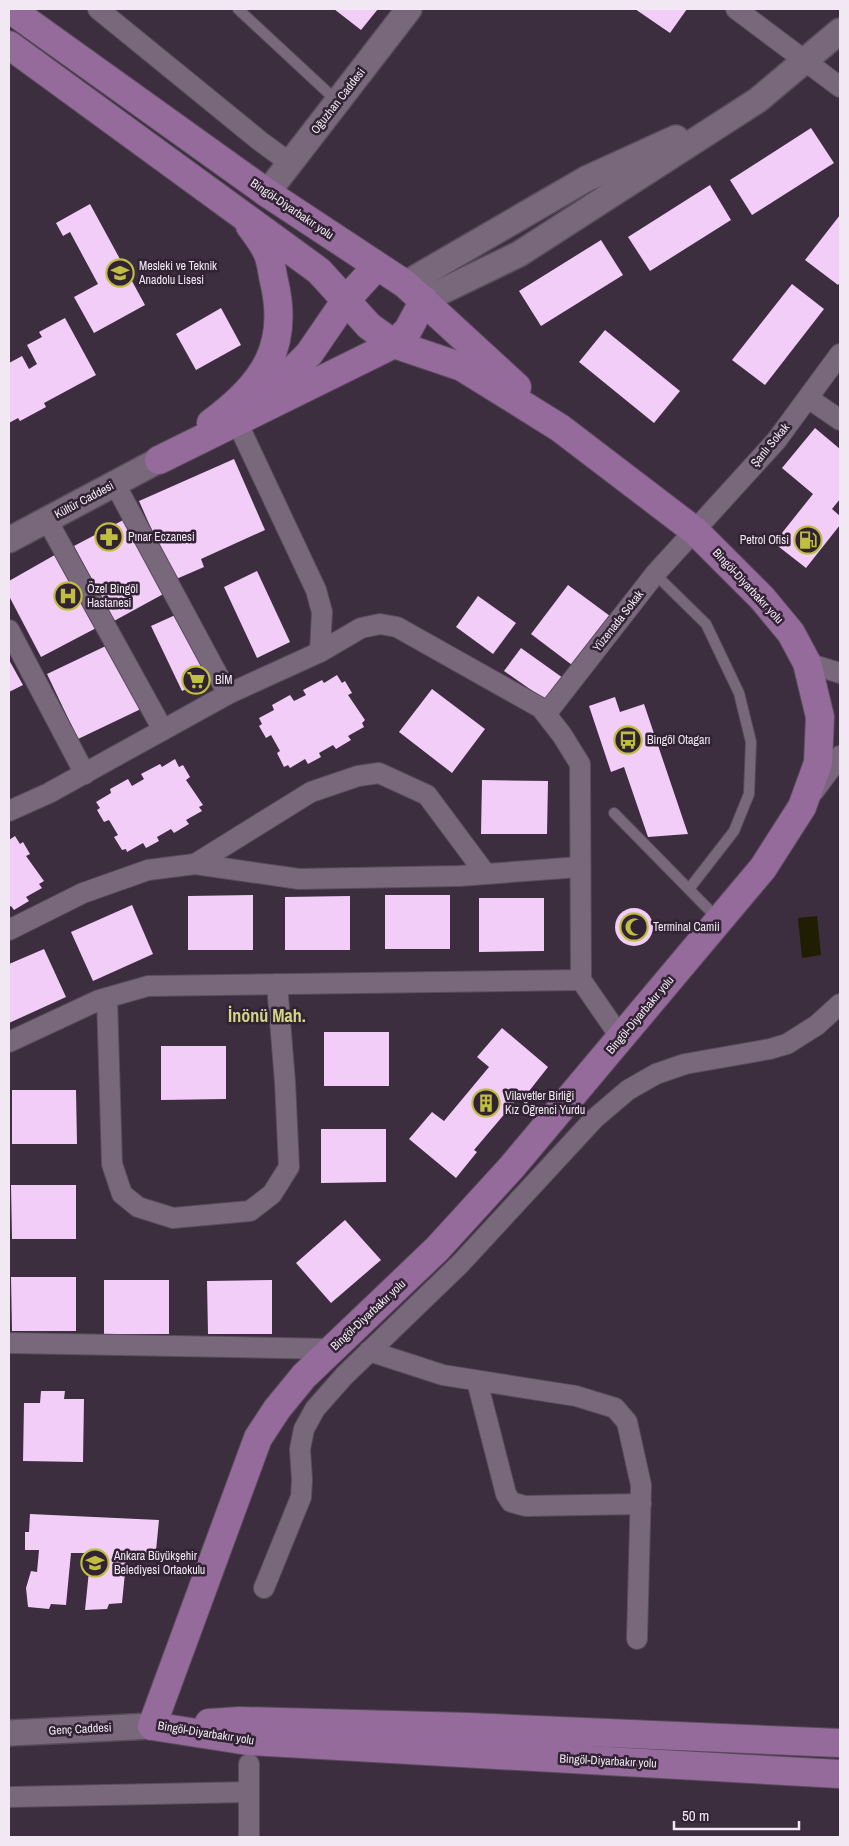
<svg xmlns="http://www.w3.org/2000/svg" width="849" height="1846" viewBox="0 0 849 1846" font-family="'Archivo Narrow',sans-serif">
<rect width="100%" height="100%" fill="#3c2d3f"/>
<polygon fill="#1f1e02" points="817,916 821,955 802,958 798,918"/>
<g fill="#f2cdf8">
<polygon points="334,9 378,9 361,30"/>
<polygon points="635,9 687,9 670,33"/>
<polygon points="811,128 834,163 752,215 730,180"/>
<polygon points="710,185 731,220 650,271 628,237"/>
<polygon points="90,204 145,305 94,333 74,297 98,284 70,232 63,236 56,223"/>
<polygon points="840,215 840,282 838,285 805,260"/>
<polygon points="601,240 623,275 541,326 519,291"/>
<polygon points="792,284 824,309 765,385 732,360"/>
<polygon points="221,308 241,345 196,370 176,334"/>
<polygon points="65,318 96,375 44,403 46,407 20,421 18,418 9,423 9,363 22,356 29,369 37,364 27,345 42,337 39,332"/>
<polygon points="605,330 680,391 654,423 579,362"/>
<polygon points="815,428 840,449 840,499 832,509 840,516 840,525 806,568 774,543 813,494 782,468"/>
<polygon points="234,459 265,530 201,559 204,567 174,580 139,501"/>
<polygon points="127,518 167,592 114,621 74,546"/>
<polygon points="60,552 100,626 41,657 9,596 9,581"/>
<polygon points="257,571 290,642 257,658 224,587"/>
<polygon points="568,585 610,616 572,665 531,634"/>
<polygon points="478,596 516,623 493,654 456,627"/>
<polygon points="182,612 213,676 182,691 151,626"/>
<polygon points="112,643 143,708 78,739 47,674"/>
<polygon points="521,648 563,678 547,701 504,671"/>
<polygon points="9,660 23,685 9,692"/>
<polygon points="337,675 342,683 345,681 352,693 348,695 365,720 362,723 364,727 348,736 351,740 336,749 333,745 319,753 321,757 308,764 305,759 290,768 288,765 284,767 277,753 280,751 271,735 266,738 259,726 262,724 259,718 274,710 272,705 290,695 294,701 306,695 303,690 322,680 324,683"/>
<polygon points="432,689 485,729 452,773 399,732"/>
<polygon points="615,697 620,712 644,704 688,834 648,837 624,767 611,772 589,706"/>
<polygon points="175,759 179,767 183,765 190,777 186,780 203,805 199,807 202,811 186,820 189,824 174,833 171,829 157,837 159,841 146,848 143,843 127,852 126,849 122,850 114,837 118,835 109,820 104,822 97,810 100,808 96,802 111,793 110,789 128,779 132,786 144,779 141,774 160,764 162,767"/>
<polygon points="482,780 548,781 547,834 481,834"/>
<polygon points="15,836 20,844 23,842 30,854 26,856 44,881 39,884 42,888 26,897 29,901 14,910 11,906 9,907 9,840"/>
<polygon points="253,895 253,950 188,950 188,896"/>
<rect x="385" y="895" width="65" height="54"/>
<polygon points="350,896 350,950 285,950 285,897"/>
<polygon points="479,898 544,898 544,951 479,952"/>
<polygon points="132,905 153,954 93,981 71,932"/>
<circle cx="634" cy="927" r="19"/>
<polygon points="44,949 66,997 9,1023 9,964"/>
<polygon points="502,1028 548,1067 526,1095 523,1092 474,1150 477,1152 456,1178 409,1139 432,1112 444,1121 489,1067 477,1057"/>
<rect x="324" y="1032" width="65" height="54"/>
<polygon points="161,1046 226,1046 226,1099 161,1100"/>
<polygon points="12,1090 76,1090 77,1144 12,1144"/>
<polygon points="321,1129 386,1129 386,1182 321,1183"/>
<polygon points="11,1185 76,1185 76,1239 12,1239"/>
<polygon points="345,1220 381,1260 331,1303 296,1263"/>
<polygon points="11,1277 76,1277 76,1331 12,1331"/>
<rect x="104" y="1280" width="65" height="54"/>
<polygon points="272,1280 272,1334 208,1334 207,1281"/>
<polygon points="41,1391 65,1391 64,1399 84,1399 83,1462 23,1461 24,1403 40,1403"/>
<polygon points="30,1514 159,1520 155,1561 135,1562 135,1553 127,1553 122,1603 109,1604 107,1609 85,1610 89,1571 93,1571 94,1553 71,1553 66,1605 51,1604 49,1609 28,1607 26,1588 31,1571 37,1572 39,1550 25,1550 25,1532 29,1532"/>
</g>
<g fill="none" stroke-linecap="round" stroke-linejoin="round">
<g stroke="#594c5b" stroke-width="12">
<g id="service">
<polyline points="238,9 337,101"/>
<polyline points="655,574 706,624 739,693 751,742 749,794 734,831 689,889"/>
<polyline points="614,813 719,920"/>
</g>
</g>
<g stroke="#594c5b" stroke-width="22">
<g id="minor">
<polyline points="98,9 260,141 290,163"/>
<polyline points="736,9 840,87"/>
<polyline points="808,398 840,420"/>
<polyline points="237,422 316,590 322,612 320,652"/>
<polyline points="115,484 228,694"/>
<polyline points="47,520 163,730"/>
<polyline points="9,630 85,774"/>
<polyline points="807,663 840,673"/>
<polyline points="546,714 655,574 776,441 840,354"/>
<polyline points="814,791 840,756"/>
<polyline points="9,811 49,793 228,694 320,652 361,628 380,624 397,627 541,708 562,735 580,764 581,980 621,1038"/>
<polyline points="195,864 311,792 358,776 379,773 427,795 485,873"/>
<polyline points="9,930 83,893 148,870 195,864 299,879 459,876 579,867"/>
<polyline points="107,998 112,1164 122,1194 138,1207 173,1218 250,1211 272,1194 289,1167 285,1082 277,984"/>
<polyline points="9,1042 99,1000 148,986 581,980"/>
<polyline points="9,1343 332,1349"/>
<polyline points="369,1351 443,1375 576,1396 615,1408 627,1422 641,1485 637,1639"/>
<polyline points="477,1381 506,1494 511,1502 525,1506 641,1504"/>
<polyline points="264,1588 301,1497 302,1480 300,1449 304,1429 315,1409 344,1376 460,1264 594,1119 628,1090 656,1074 685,1064 770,1049 787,1044 817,1025 840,1004"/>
<polyline points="249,1764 249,1837"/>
<polyline points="9,1797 249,1792"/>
</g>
</g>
<g stroke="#594c5b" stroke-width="28">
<g id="tertiary">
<polyline points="267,193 409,9"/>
<polyline points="405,284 586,179 676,138"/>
<polyline points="424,300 519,254 758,100 840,31"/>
<polyline points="9,540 159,460"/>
<polyline points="9,1733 152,1726"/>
</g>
</g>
<g stroke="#594c5b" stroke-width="30">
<g id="primary">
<polyline points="10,9 267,193 405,284 517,387"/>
<polyline points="9,45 319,271 369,326 394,344 462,367 560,428 695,531 762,598 791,633 807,663 820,717 818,763 802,807 763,868 511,1168 437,1249 304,1376 277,1409 258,1438 152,1726"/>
<polyline points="260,397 284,379 309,354 346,300 377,266"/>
<path d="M211,423C263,385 290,347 274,281C272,272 271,260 267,252C263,243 256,234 250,226"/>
<polyline points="159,460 394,344 408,330 424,300"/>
<polyline points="209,1723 240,1721 468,1727 840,1743"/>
<polyline points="152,1726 248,1741 840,1774"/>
</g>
</g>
<use href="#service" stroke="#79687c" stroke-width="10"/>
<use href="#minor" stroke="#79687c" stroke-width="20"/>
<use href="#tertiary" stroke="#79687c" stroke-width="25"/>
<use href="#primary" stroke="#956b9c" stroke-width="28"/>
</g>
<defs>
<g id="school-ring" transform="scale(1.4375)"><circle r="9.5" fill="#322334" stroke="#bfbe41" stroke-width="1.5"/><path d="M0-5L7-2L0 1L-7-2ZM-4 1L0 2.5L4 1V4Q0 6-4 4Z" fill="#bfbe41"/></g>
<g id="pharmacy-ring" transform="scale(1.4375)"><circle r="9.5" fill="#322334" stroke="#bfbe41" stroke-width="1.5"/><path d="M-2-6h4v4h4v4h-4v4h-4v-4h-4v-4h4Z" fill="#bfbe41"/></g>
<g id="fuel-ring" transform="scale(1.4375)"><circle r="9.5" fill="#322334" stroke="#bfbe41" stroke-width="1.5"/><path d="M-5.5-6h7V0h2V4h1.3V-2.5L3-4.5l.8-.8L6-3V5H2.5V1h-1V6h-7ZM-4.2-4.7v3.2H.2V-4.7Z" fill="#bfbe41"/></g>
<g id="hospital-ring" transform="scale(1.4375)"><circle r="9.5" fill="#322334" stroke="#bfbe41" stroke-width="1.5"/><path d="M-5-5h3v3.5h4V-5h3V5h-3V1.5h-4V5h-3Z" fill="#bfbe41"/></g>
<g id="supermarket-ring" transform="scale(1.4375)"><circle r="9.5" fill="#322334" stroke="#bfbe41" stroke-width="1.5"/><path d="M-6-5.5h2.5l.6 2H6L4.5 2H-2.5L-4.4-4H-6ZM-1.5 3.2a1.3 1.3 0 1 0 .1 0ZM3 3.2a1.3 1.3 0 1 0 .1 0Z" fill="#bfbe41"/></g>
<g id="bus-ring" transform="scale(1.4375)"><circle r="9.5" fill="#322334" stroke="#bfbe41" stroke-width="1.5"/><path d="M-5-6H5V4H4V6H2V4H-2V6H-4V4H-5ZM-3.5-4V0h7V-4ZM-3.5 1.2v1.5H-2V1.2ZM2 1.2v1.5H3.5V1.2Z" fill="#bfbe41"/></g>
<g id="mosque-ring" transform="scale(1.4375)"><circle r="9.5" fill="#322334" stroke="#bfbe41" stroke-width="1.5"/><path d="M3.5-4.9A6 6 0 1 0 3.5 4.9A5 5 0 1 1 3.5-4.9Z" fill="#bfbe41"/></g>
<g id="building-ring" transform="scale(1.4375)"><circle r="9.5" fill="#322334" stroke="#bfbe41" stroke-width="1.5"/><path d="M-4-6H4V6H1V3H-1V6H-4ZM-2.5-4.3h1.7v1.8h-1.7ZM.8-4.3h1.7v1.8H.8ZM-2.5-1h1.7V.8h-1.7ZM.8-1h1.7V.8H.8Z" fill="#bfbe41"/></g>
</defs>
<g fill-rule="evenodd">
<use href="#school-ring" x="120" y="273"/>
<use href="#pharmacy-ring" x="109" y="537"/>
<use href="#fuel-ring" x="808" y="540"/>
<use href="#hospital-ring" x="68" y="596"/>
<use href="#supermarket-ring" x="196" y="680"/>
<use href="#bus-ring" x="628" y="740"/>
<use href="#mosque-ring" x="634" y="927"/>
<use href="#building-ring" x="486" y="1103"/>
<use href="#school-ring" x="95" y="1563"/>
</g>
<g text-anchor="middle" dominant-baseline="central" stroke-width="5" stroke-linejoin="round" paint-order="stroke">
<g font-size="12" fill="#f2e8f4" stroke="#322334">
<text transform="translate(338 101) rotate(-52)">Oğuzhan Caddesi</text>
<text transform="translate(292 209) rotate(34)">Bingöl-Diyarbakır yolu</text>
<text transform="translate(770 445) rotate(-50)">Şanlı Sokak</text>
<text transform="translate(84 500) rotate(-28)">Kültür Caddesi</text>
<text transform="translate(748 586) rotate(47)">Bingöl-Diyarbakır yolu</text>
<text transform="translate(618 621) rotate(-52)">Yüzenada Sokak</text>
<text transform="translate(640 1015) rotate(-50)">Bingöl-Diyarbakır yolu</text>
<text transform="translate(368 1315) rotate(-43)">Bingöl-Diyarbakır yolu</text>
<text transform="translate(80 1729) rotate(-3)">Genç Caddesi</text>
<text transform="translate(206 1733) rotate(9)">Bingöl-Diyarbakır yolu</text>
<text transform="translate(608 1761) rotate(3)">Bingöl-Diyarbakır yolu</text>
</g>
<g font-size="12" fill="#f2e8f4" stroke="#322334" text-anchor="start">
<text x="139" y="266">Mesleki ve Teknik<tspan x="139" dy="14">Anadolu Lisesi</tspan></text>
<text x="128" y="537">Pınar Eczanesi</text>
<text x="789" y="540" text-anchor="end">Petrol Ofisi</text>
<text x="87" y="589">Özel Bingöl<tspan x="87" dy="14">Hastanesi</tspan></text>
<text x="215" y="680">BİM</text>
<text x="647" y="740">Bingöl Otagarı</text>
<text x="653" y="927">Terminal Camii</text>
<text x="505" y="1096">Vilayetler Birliği<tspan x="505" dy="14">Kız Öğrenci Yurdu</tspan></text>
<text x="114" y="1556">Ankara Büyükşehir<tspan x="114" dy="14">Belediyesi Ortaokulu</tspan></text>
</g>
<g font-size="18" font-weight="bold" fill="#d4d587" stroke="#322334">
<text x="267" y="1015">İnönü Mah.</text>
</g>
</g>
<rect width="849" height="1846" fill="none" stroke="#f2e8f4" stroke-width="20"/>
<path d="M674 1821v8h125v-8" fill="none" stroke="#f2e8f4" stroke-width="2.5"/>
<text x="682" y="1821" font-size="15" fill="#f2e8f4" stroke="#322334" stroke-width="4" paint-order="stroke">50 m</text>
</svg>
